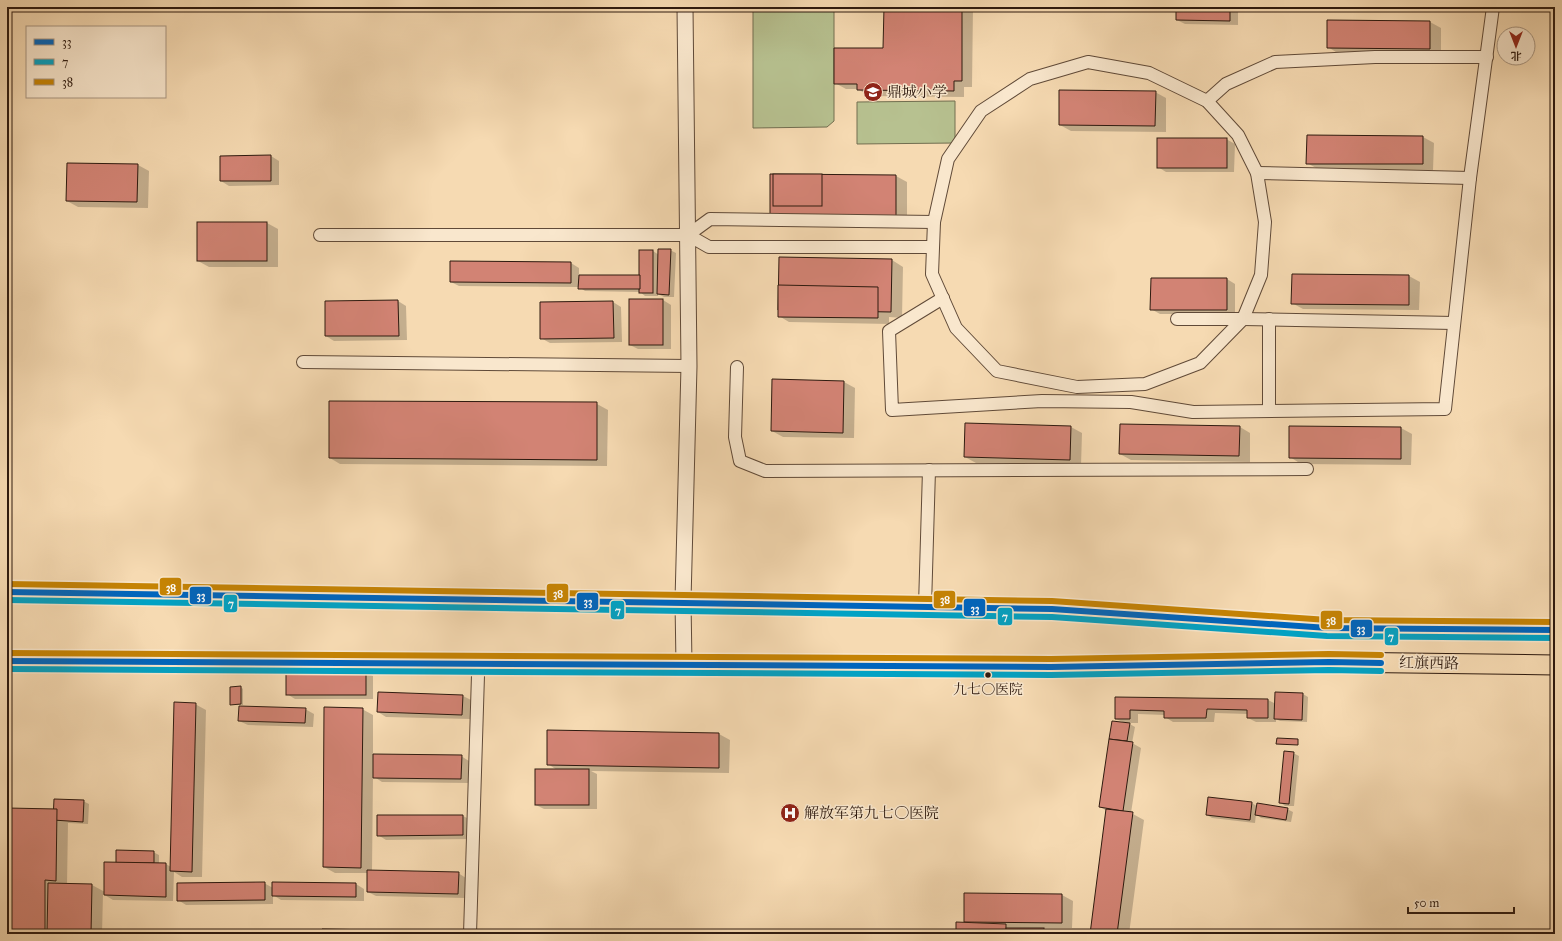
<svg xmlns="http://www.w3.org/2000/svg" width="1562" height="941" viewBox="0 0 1562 941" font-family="'IM FELL Great Primer','Noto Serif SC',serif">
<rect width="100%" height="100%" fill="#f6dab2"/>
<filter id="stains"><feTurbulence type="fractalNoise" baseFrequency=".005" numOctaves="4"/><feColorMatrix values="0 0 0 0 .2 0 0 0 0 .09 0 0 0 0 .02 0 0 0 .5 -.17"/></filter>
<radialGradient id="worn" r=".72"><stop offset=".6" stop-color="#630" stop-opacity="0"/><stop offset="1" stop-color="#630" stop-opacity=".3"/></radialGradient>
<g fill="#b7c190" stroke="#726e50">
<polygon points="753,7 834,7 834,121 827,127 753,128"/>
<polygon points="955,101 955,143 857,144 857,102"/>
</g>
<g fill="#0003">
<polygon points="851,7 973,7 972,87 964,87 964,97 869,96 858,89 846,89 835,83 884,49 884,11 857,11"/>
<polygon points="1177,7 1238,7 1238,25 1185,24 1177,20"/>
<polygon points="1328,21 1430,22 1441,28 1441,54 1339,54 1328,47"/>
<polygon points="1155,92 1166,98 1166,132 1071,131 1060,125"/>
<polygon points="1423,137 1434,143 1433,170 1318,169 1307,163"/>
<polygon points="1226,139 1235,144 1234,172 1166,172 1158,167"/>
<polygon points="271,156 279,161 279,185 229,186 221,181"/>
<polygon points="138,165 149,171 148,208 78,207 67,201"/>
<polygon points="771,175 896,176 907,182 907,223"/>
<polygon points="267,223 278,229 278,267 209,267 198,261"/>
<polygon points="670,250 676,253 674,297 664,297 658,294 658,296 645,296 640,292 585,291 579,287 459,286 451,282 451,262 571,263 579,268 579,276 640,276 653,251 659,255"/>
<polygon points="892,260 903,267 902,318 889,317 889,324 789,322 779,316"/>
<polygon points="1409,276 1420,282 1419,310 1303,309 1292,303"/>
<polygon points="1152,279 1227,279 1235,284 1235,314 1160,314 1151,309"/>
<polygon points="663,300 671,305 671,349 638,349 630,345"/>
<polygon points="398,301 406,306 407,340 334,341 326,336 326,302"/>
<polygon points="613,302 621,307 622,342 550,343 541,338 541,303"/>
<polygon points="773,380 844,382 855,388 854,438 783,437 772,431"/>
<polygon points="597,404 608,410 607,466 340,464 330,458"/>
<polygon points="966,424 1071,427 1082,433 1081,466 976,463 965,457"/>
<polygon points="1240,427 1250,433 1250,462 1131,460 1120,454"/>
<polygon points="1401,428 1412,434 1411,465 1301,464 1290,457"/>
<polygon points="365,672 373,676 373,699 295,699 287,694"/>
<polygon points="241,687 243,689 243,705 234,705 231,704"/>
<polygon points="1276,693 1303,694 1308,697 1307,722 1280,721 1276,719 1276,722 1256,722 1248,718 1248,714 1215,713 1214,722 1173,722 1165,717 1165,715 1138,714 1138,723 1128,723 1135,727 1132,743 1141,748 1131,813 1144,820 1129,934 1091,934 1107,811 1100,807 1110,739 1125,723 1116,719 1116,698 1268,700 1276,704"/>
<polygon points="463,696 471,700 470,719 386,717 378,712"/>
<polygon points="195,704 206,710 202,877 182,877 174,872 173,901 113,900 103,894 102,934 7,934 7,809 54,810 83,801 89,804 88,824 68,823 67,885 92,885 105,892 116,864 153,852 159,855 159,864 166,864 171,867"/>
<polygon points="305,709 314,714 313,727 248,725 239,721"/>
<polygon points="362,709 373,715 373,755 461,756 469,761 469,783 382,782 373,776 372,871 458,873 466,878 466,898 376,896 368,892 368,873 335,873 324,867"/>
<polygon points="719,734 730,740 729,773 591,771 597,774 597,809 544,809 536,805 557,770 548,764"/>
<polygon points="1293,753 1299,756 1294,806 1285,806 1280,802"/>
<polygon points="1252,803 1258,807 1287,809 1293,812 1291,822 1261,818 1256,814 1255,823 1212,818 1207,815"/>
<polygon points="463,816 471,820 471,839 386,840 378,835"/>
<polygon points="264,883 273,888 273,883 356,884 364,889 364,901 281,900 273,895 273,904 186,905 178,900"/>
<polygon points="1062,895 1073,901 1072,928 1043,928 1049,932 1049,934 957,934 968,923 965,921"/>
</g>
<g fill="#d28374" stroke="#2e1a0f">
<polygon points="884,7 962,7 962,81 954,81 954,91 857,90 857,84 834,84 834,48 883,48"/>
<polygon points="1176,7 1230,7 1230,21 1176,20"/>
<polygon points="1327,20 1430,21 1430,49 1327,48"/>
<polygon points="1059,90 1156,91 1155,126 1059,125"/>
<polygon points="1307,135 1423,136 1423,164 1306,164"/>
<rect x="1157" y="138" width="70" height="30"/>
<polygon points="271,155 271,181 220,181 220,156"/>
<polygon points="67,163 138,164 137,202 66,201"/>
<polygon points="770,174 896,175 896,217 770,216"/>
<rect x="773" y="174" width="49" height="32"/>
<rect x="197" y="222" width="70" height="39"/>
<polygon points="658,249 671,249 669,295 657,294"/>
<rect x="639" y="250" width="14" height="43"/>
<polygon points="779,257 892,259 891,312 778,310"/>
<polygon points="450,261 571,262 571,283 450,282"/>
<polygon points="1292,274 1409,275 1409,305 1291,304"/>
<polygon points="579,275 640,275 640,289 578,289"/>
<polygon points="1151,278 1227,278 1227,310 1150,310"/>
<polygon points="778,285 878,287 878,318 778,317"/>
<rect x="629" y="299" width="34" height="46"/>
<polygon points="398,300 399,336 325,336 325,301"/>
<polygon points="613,301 614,338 540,339 540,302"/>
<polygon points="772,379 844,381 843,433 771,431"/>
<polygon points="329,401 597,402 597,460 329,458"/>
<polygon points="965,423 1071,426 1070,460 964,457"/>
<polygon points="1120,424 1240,426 1239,456 1119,454"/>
<polygon points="1289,426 1401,427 1401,459 1289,458"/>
<rect x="286" y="671" width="80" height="24"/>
<polygon points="241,686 241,704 230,705 230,687"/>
<polygon points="378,692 463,695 462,715 377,712"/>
<polygon points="1275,692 1303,693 1302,720 1274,719"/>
<polygon points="1115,697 1268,699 1268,718 1247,718 1247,710 1207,709 1206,718 1164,718 1164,711 1130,710 1130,719 1115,719"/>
<polygon points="174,702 196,703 192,872 170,871"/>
<polygon points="239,706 306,708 305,723 238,721"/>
<polygon points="324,707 363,708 361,868 323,867"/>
<polygon points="1112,721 1130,723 1127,741 1109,739"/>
<polygon points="547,730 719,733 719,768 547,765"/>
<polygon points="1277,738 1298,739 1298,745 1276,744"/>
<polygon points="1109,739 1133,742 1123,811 1099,807"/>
<polygon points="1284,751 1294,752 1289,804 1279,803"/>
<polygon points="373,754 462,755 461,779 373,778"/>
<rect x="535" y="769" width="54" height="36"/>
<polygon points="1208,797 1252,802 1250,820 1206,815"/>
<polygon points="54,799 84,800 83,822 53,820"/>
<polygon points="1257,803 1288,808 1286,820 1255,815"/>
<polygon points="7,808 57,809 56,881 45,880 45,934 7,934"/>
<polygon points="1106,809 1133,812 1117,934 1090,934"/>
<polygon points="377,815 463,815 463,835 377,836"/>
<polygon points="116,850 154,851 154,863 116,863"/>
<polygon points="104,862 166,863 166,897 104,895"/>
<polygon points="367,870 459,872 458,894 367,892"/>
<polygon points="265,882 265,900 177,901 177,883"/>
<polygon points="272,882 356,883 356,897 272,896"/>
<polygon points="48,883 92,884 91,934 47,934"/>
<polygon points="964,893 1062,894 1062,923 964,922"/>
<polygon points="956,922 1006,924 1006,934 956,934"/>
<rect x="1006" y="928" width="38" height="6"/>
<polygon points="322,929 379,930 379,934 322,934"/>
</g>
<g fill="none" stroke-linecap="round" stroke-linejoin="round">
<g stroke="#604a38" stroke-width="14">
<g id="minor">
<polygon points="1088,62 1149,73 1207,101 1238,135 1257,173 1265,222 1261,275 1243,319 1200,363 1145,384 1077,387 997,371 956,328 932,274 934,222 948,159 981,111 1030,79"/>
<polyline points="1207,101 1226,84 1275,62 1375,57 1487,57"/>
<polyline points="1257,173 1470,178"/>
<polyline points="320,235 688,235 709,247 932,247"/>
<polyline points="688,235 710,219 934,222"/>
<polyline points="943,298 889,331 892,410 1042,401 1131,402 1193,412 1445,409 1470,178 1493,7"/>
<polyline points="1177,319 1243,319 1454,323"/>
<polyline points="1269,319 1269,411"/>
<polyline points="303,362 689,366"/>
<polyline points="737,367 735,437 740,461 765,471 1307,469"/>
<polyline points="925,606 929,470"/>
<polyline points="470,934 478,675"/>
</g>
</g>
<g stroke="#604a38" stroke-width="17">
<polyline id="tertiary" points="684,665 683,601 689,366 685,7"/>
</g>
<g stroke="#2e1a0f" stroke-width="21">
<g id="primary">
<polyline points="7,592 925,606 1052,609 1328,628 1555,630"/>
<polyline points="7,661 1051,667 1329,662 1555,665"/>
</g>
</g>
<use href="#minor" stroke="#f9e7cd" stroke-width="12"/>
<use href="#tertiary" stroke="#f9e7cd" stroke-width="15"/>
<use href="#primary" stroke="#f6dab2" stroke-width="19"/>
<g stroke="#f9e7cd" stroke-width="9">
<g id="bus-1">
<polyline points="7,592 1052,609 1328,628 1555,630"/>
<polyline points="7,661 1051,667 1329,662 1381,663"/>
</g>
</g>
<g stroke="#f9e7cd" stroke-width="9">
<g id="bus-2">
<polyline points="7,600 1052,617 1327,636 1555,638"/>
<polyline points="7,669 1051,675 1329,670 1381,671"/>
</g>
</g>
<g stroke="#f9e7cd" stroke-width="9">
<g id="bus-3">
<polyline points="7,584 1052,601 1328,620 1555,622"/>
<polyline points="7,653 1051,659 1329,654 1381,655"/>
</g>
</g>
<use href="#bus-1" stroke="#0065bd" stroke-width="6"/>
<use href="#bus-2" stroke="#02a2c4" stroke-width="6"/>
<use href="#bus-3" stroke="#c58304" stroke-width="6"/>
</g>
<defs>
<g id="school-disc" transform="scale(1)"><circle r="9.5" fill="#8f2418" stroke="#f9e7cd"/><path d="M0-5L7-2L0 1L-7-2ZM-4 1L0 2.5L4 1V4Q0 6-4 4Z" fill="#fff"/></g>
<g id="hospital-disc" transform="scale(1)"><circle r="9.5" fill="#8f2418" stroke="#f9e7cd"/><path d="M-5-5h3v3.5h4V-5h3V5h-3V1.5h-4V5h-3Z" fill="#fff"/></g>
</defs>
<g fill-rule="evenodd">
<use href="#school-disc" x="873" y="92"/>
<use href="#hospital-disc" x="790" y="813"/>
</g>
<circle fill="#2e1a0f" stroke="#f9e7cd" stroke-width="1.5" cx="988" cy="675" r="3.5"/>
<g text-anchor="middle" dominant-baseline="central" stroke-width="3" stroke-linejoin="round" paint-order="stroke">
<g font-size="14" fill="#2e1a0f" stroke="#f9e7cd">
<text x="988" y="689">九七〇医院</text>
</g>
<g font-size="15" fill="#2e1a0f" stroke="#f9e7cd" text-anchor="start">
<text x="887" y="92">鼎城小学</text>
<text x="804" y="813">解放军第九七〇医院</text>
</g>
<g font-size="15" fill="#2e1a0f" stroke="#f9e7cd">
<text transform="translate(1429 663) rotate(1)">红旗西路</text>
</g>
</g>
<g stroke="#f9e7cd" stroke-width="1.5">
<rect x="159" y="577" width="23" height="19" rx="4" fill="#c58304"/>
<rect x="546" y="583" width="23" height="20" rx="4" fill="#c58304"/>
<rect x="189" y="586" width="23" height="19" rx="4" fill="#0065bd"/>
<rect x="933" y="590" width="23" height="19" rx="4" fill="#c58304"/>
<rect x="576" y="592" width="23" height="19" rx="4" fill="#0065bd"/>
<rect x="223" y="594" width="15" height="19" rx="4" fill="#02a2c4"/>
<rect x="963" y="598" width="23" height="19" rx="4" fill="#0065bd"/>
<rect x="610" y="600" width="15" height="20" rx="4" fill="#02a2c4"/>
<rect x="997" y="607" width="16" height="19" rx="4" fill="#02a2c4"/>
<rect x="1320" y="610" width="23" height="20" rx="4" fill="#c58304"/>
<rect x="1350" y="619" width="23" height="19" rx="4" fill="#0065bd"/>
<rect x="1384" y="627" width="15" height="19" rx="4" fill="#02a2c4"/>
</g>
<g font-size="11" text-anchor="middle" font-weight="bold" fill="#fff">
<text x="171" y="591">38</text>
<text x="558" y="597">38</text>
<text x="201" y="599">33</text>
<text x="945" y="603">38</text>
<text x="588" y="605">33</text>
<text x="231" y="607">7</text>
<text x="975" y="612">33</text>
<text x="618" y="614">7</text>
<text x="1005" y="620">7</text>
<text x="1331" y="624">38</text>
<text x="1361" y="632">33</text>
<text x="1391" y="640">7</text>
</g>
<rect width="1562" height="941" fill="none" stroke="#f6dab2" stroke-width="24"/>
<rect x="8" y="8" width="1546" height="925" fill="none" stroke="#2e1a0f" stroke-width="2"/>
<rect x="12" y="12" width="1538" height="917" fill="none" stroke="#2e1a0f"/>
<rect x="26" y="26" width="140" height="72" fill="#f9e7cd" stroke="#a89581"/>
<rect x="34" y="39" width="20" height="6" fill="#0065bd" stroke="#a89581"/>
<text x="62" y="46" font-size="12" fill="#2e1a0f">33</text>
<rect x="34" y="59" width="20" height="6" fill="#02a2c4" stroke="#a89581"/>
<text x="62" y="66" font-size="12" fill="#2e1a0f">7</text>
<rect x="34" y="79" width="20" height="6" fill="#c58304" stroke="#a89581"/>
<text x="62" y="86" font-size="12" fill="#2e1a0f">38</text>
<g transform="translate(1516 46) rotate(180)"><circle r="19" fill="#f9e7cd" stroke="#a89581"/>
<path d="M0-3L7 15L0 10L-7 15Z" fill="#8f2418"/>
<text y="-6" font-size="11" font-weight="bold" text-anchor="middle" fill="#2e1a0f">北</text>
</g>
<path d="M1408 907v6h106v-6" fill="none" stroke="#2e1a0f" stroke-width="2"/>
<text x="1414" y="907" font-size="12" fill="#2e1a0f" stroke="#f9e7cd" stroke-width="3" paint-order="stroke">50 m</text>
<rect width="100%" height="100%" filter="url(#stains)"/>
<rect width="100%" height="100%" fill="url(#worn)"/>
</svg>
